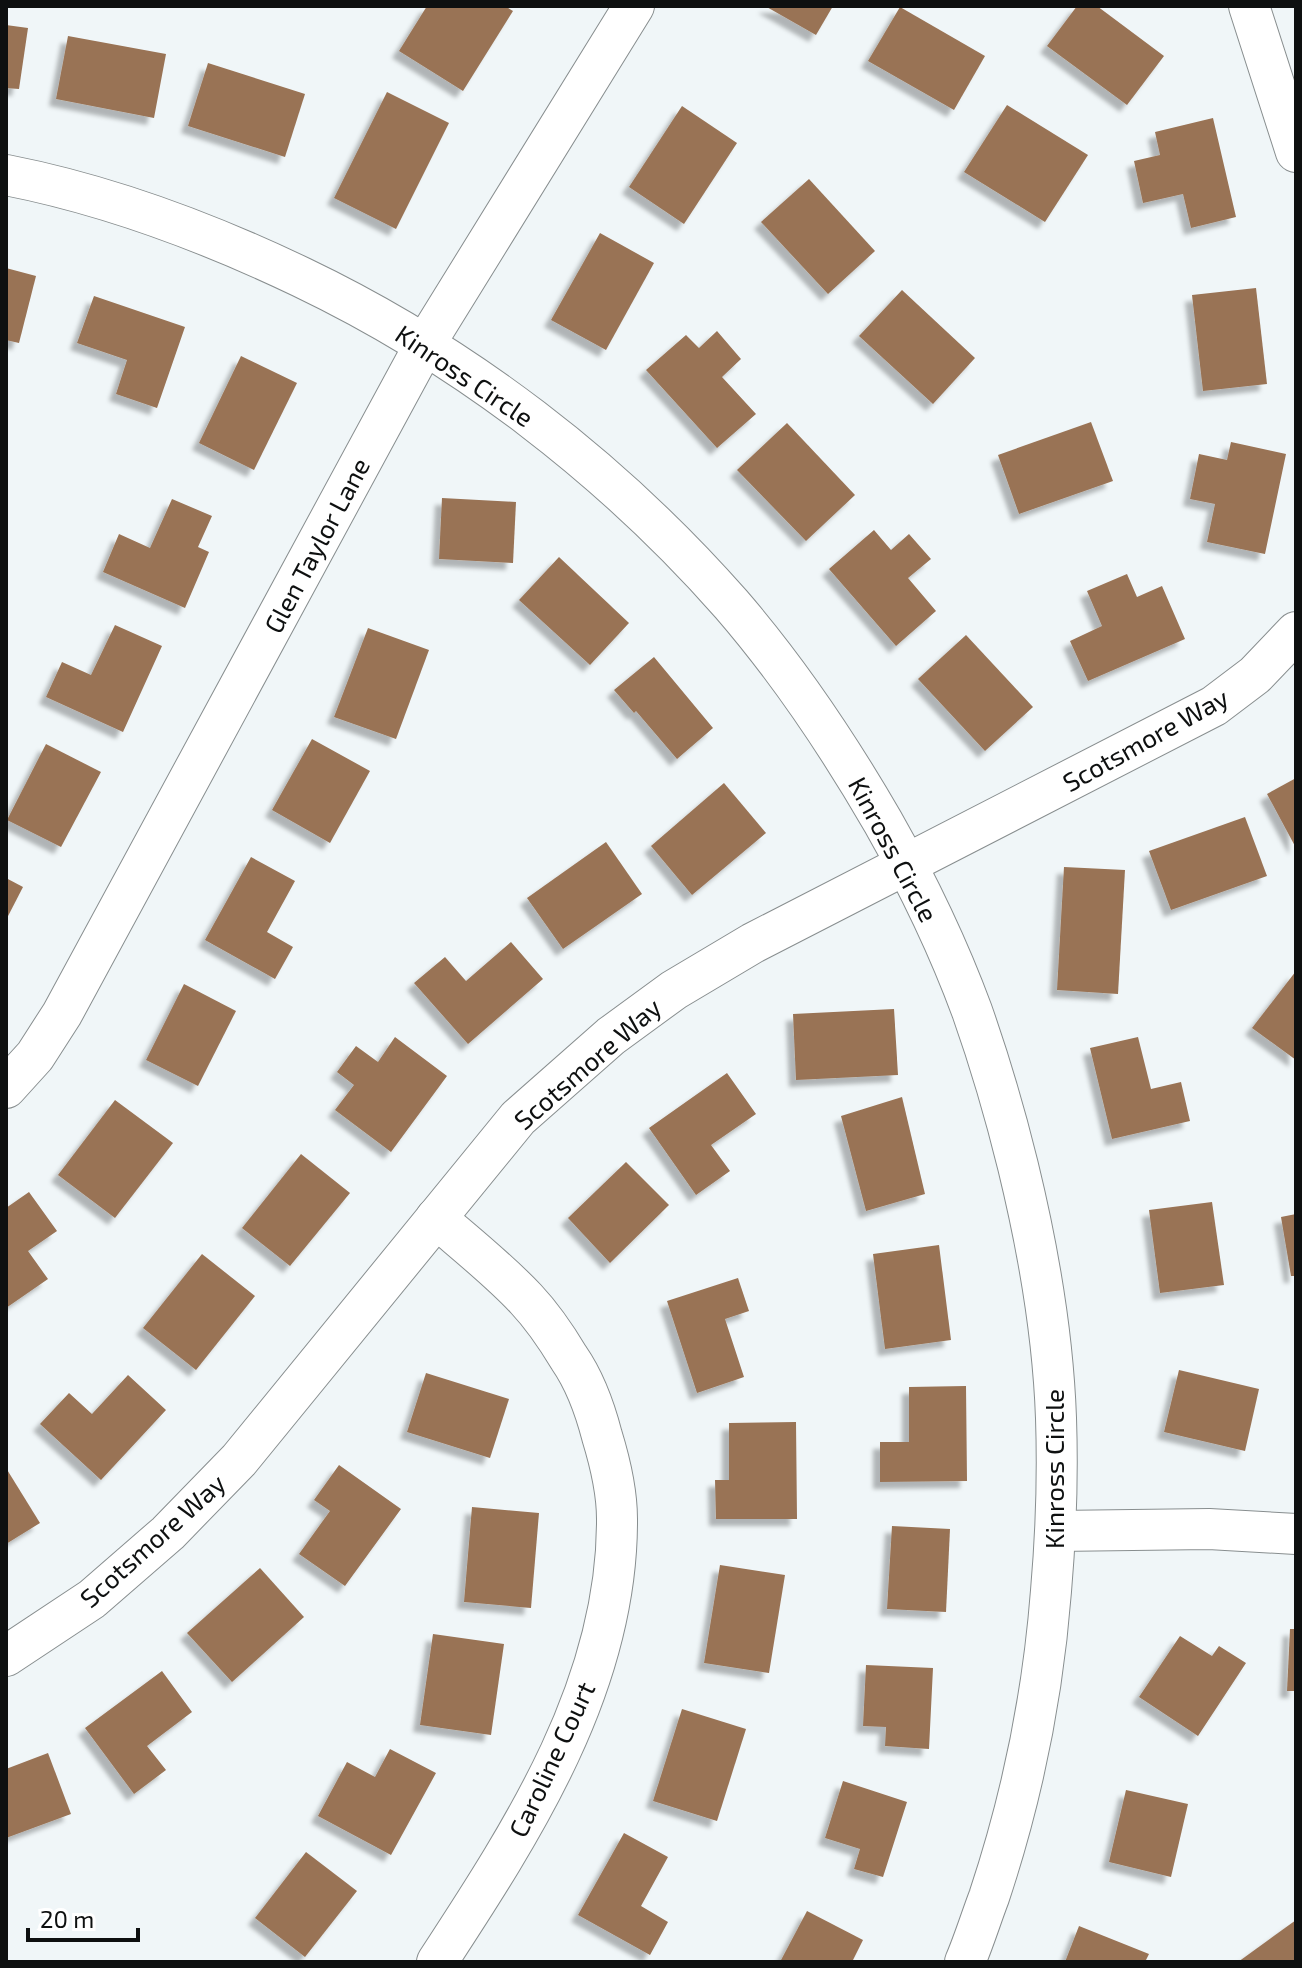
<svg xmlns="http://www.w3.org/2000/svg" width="1302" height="1968" viewBox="0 0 1302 1968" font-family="'Exo 2',sans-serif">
<defs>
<filter id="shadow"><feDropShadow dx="-7" dy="7" stdDeviation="2" flood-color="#0004"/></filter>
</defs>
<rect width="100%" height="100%" fill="#f0f6f8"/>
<g fill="#997355" filter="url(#shadow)">
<polygon points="427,6 505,6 513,11 463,91 399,51"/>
<polygon points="765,6 833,6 816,35"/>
<polygon points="1077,6 1097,6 1164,56 1127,105 1047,46"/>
<polygon points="900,7 985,56 954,110 868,61"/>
<polygon points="6,25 28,28 19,89 6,88"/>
<polygon points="68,36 166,54 154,118 56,99"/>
<polygon points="208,63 305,94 285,157 188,126"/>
<polygon points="387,92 449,123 396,229 334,198"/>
<polygon points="1007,105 1088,155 1045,222 964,172"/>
<polygon points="682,106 737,143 684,224 629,187"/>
<polygon points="1213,118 1236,217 1191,228 1183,194 1143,203 1134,161 1160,155 1155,132"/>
<polygon points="809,179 875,251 828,294 761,222"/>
<polygon points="600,233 654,263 606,350 551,320"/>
<polygon points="6,268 36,276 19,343 6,340"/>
<polygon points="1256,288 1267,384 1203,391 1192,295"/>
<polygon points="902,290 975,358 933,404 859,336"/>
<polygon points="94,296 185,327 157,408 116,394 127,360 77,343"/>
<polygon points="717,331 741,359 722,377 756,414 717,448 646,370 686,335 699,348"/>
<polygon points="241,356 297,383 254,470 199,443"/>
<polygon points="1091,422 1113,481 1019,514 998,455"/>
<polygon points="787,423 855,495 806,541 737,470"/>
<polygon points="1231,442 1286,454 1265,554 1207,542 1215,504 1190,499 1199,454 1227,460"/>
<polygon points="442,498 516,502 513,563 439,559"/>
<polygon points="172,499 212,516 198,547 209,552 185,608 103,572 119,534 150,548"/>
<polygon points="874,530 891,550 909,534 931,559 908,578 936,611 896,646 829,569"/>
<polygon points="559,557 629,623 590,665 519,600"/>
<polygon points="1127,574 1137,597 1162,586 1185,639 1088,681 1070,641 1102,626 1087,591"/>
<polygon points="115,625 162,646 123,732 46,697 62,662 91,675"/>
<polygon points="368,628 429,650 396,739 334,717"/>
<polygon points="966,635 1033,707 985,751 918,679"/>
<polygon points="654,657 713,728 677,759 636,711 634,713 614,690"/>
<polygon points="312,739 370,771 330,843 272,810"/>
<polygon points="46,744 101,772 61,847 7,820"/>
<polygon points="1296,778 1296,848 1267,794"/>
<polygon points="724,783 766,833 692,895 651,846"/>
<polygon points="1245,817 1267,876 1171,910 1149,851"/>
<polygon points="606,842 642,894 563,949 527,898"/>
<polygon points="251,857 295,881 267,932 293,947 275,979 205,940"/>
<polygon points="1064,867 1125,870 1118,994 1057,990"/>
<polygon points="6,878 23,887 6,920"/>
<polygon points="511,942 543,979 468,1044 414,983 445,957 466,981"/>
<polygon points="1296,971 1296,1060 1252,1028"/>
<polygon points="184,984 236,1011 198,1086 146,1060"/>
<polygon points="894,1009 898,1075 796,1080 793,1014"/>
<polygon points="395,1037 447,1076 391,1152 335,1110 354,1085 337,1072 356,1046 378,1062"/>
<polygon points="1138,1037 1151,1089 1181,1082 1190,1121 1112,1139 1090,1048"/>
<polygon points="727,1073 756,1114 711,1145 730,1171 696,1195 649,1128"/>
<polygon points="902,1097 925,1194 866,1211 841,1116"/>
<polygon points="115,1100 173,1143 115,1218 58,1175"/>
<polygon points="301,1154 350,1193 290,1266 242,1228"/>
<polygon points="626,1162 669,1205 610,1263 568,1218"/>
<polygon points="29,1192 57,1231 28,1251 48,1279 6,1308 6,1208"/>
<polygon points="1212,1202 1224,1285 1160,1293 1149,1210"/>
<polygon points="1296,1214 1296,1276 1291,1276 1281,1217"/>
<polygon points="939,1245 951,1340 885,1349 873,1254"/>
<polygon points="202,1254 255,1296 196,1370 143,1328"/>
<polygon points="738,1278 749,1311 725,1319 744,1377 697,1393 667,1301"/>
<polygon points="1179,1370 1259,1389 1245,1451 1164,1432"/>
<polygon points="426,1373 509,1399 490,1458 407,1432"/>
<polygon points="128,1375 166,1410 101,1480 40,1424 69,1393 92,1414"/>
<polygon points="966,1386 967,1481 880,1482 880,1442 909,1442 909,1387"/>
<polygon points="796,1422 797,1519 716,1519 715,1480 729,1480 729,1423"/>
<polygon points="339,1465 401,1509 345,1586 299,1554 330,1511 314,1500"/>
<polygon points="6,1468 40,1523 6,1544"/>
<polygon points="472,1507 539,1513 531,1608 464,1602"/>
<polygon points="892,1526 950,1529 946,1612 887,1609"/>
<polygon points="720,1565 785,1575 769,1673 704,1663"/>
<polygon points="260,1568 304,1617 232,1682 187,1633"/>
<polygon points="1290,1629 1296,1629 1296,1691 1287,1691"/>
<polygon points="433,1634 504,1644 491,1735 420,1725"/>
<polygon points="1180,1636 1212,1656 1219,1646 1246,1663 1198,1736 1139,1697"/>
<polygon points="866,1665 933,1668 929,1749 885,1746 886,1727 863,1726"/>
<polygon points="162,1671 192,1712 147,1746 166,1770 134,1794 85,1728"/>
<polygon points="682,1709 746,1729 717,1821 653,1801"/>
<polygon points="390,1749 436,1773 391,1855 318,1816 347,1762 375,1777"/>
<polygon points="48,1753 71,1814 6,1838 6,1769"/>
<polygon points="843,1781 907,1802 883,1877 854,1869 860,1849 825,1838"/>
<polygon points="1126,1790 1188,1804 1171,1877 1109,1862"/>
<polygon points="624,1833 668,1857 641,1906 668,1922 650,1955 578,1915"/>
<polygon points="306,1852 357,1891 305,1957 255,1918"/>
<polygon points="807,1911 863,1940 852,1962 780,1962"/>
<polygon points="1296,1920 1296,1962 1238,1962"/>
<polygon points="1079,1926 1149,1954 1145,1962 1065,1962"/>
</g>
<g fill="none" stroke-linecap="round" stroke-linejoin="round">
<g stroke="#888e8f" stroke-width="42">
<g id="minor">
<polyline points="1249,6 1296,152"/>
<path d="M6,175C108,195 207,232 301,277C464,355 611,468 731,604C789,671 839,746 883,822C917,882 948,946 972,1011C990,1062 1005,1113 1018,1166C1038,1248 1053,1333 1056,1418C1058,1476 1056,1533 1051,1591C1043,1695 1022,1798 989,1897C981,1918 974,1941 965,1962"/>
<polyline points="6,1088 35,1056 62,1014 425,344 634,6"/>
<path d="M436,1218C466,1244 499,1270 526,1299C542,1316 557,1338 569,1358C585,1381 595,1409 602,1436C610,1462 617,1491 617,1519C618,1684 524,1829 437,1962"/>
<polyline points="1056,1531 1209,1529 1296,1534"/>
<polyline points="6,1656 92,1599 168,1533 239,1460 518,1118 611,1036 674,990 753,943 1214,706 1255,675 1296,632"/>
</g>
</g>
<use href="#minor" stroke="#fff" stroke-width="40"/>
</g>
<g text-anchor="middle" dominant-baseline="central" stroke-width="6" stroke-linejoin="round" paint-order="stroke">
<g font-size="26" fill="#0e1010" stroke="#fff">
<text transform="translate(465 375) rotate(34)">Kinross Circle</text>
<text transform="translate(316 545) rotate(-62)">Glen Taylor Lane</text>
<text transform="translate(1145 739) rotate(-29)">Scotsmore Way</text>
<text transform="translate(894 849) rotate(62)">Kinross Circle</text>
<text transform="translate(587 1063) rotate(-41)">Scotsmore Way</text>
<text transform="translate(1053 1469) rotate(-90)">Kinross Circle</text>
<text transform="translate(152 1540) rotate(-42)">Scotsmore Way</text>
<text transform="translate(551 1759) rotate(-65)">Caroline Court</text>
</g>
</g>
<rect width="1302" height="1968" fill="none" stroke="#0e1010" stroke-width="16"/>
<path d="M28 1928v12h110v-12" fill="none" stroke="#0e1010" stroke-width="4"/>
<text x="40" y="1928" font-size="24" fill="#0e1010" stroke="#ffffff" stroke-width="6" paint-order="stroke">20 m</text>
</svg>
